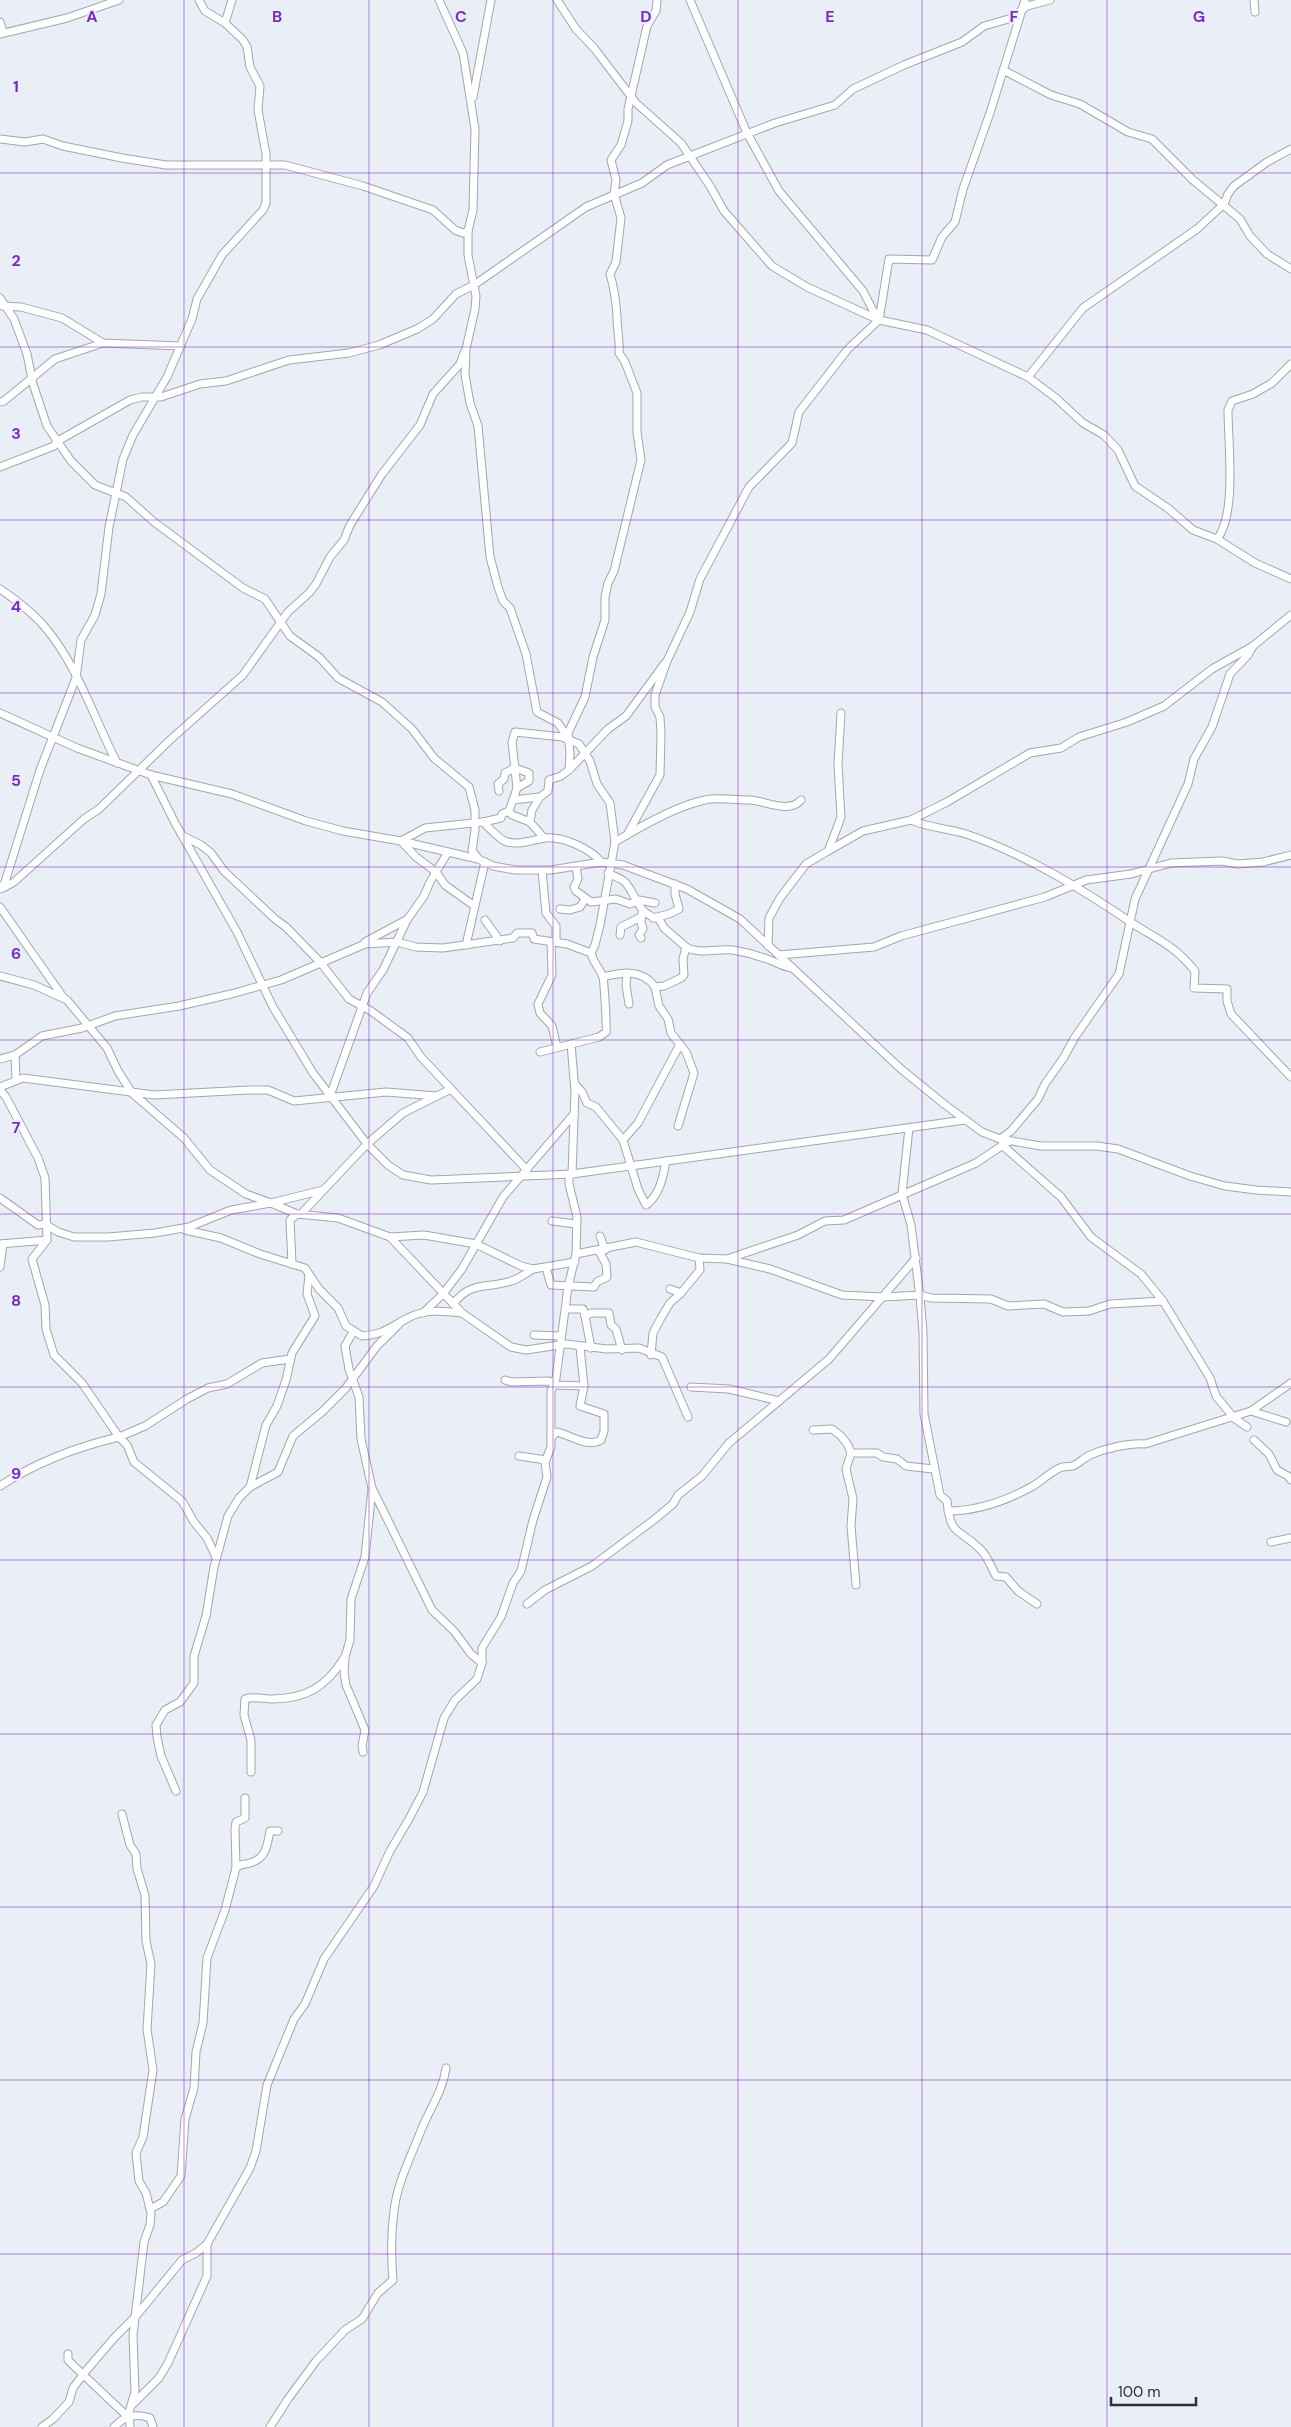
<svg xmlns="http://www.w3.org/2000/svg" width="1291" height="2427" viewBox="0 0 1291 2427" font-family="'DM Sans',sans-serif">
<rect width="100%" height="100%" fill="#e9eef7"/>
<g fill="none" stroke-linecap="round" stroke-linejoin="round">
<g stroke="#a2a6ae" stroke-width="9">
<g id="minor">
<polyline points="439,0 463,53 475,129 473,210 468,231 468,255 476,296 475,309 466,349 465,375 470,403 478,426 490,557 498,587 503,601 510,608 526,654 537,712 558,723 568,738"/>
<polyline points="557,0 576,29 594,48 636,103 681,143 710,186 724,211 772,266 807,287 879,320 927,330 1028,377 1056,398 1083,423 1104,435 1118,450 1135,486 1169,509 1193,530 1217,539 1255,563 1291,579"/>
<polyline points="690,0 747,133 779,191 863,291 878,320"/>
<polyline points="1254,0 1255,12"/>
<polyline points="0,22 3,32"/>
<polyline points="225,23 232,0"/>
<polyline points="0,34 67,18 119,0"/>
<polyline points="1003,70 1051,95 1080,104 1128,132 1152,139 1193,180 1240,219 1250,236 1267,254 1291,269"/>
<polyline points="473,97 491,0"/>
<polyline points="0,139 25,142 43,139 63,146 122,158 166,165 285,165 363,186 433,210 455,230 463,233 468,231"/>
<polyline points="0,298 14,319 27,354 33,384 47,426 71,461 95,485 126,497 154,522 243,588 265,599 290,636 319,657 338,678 382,702 412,729 434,758 469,787 475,810 475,830 472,851 478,858"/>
<polyline points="2,306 21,307 62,318 103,343 181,346"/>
<polyline points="1028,377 1083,308 1197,229 1224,204 1228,194 1234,186 1267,162 1291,149"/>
<polyline points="0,402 4,401 55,359 103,343"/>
<polyline points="0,467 54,446 56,442 130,400 142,397 161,397 200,384 226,381 289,360 349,353 379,345 417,329 433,319 456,294 474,285 586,207 642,183 667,165 775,123 835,105 853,89 904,65 962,42 984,26 1012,18 1027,6 1050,0"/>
<path d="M1217,539C1237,515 1228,442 1228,410L1232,401L1253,394L1272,383L1291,364"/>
<path d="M0,589C16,600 32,612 44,626C77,664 94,718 117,763"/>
<polyline points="0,713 77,748 151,775 232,794 306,821 343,831 401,841 478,859 493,866 515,870 551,870 601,862 623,865 687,889 740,919 901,1069 944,1104 982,1132 1000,1139 1041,1146 1097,1146 1118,1149 1190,1176 1225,1186 1256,1190 1291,1192"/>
<path d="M569,770L570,753L568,733L585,697L593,657L605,620V597L608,583L614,571L641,460L637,432V393L625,362L619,353C620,340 617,330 617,317C616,302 615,290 610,274L616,262L621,218L614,194L616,180L611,160L621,145L628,121V109L647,26L656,11L657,0"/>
<polyline points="151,775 175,823 237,932 273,1007 313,1073 367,1144 388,1165 403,1175 431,1180 572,1174 965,1120"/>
<polyline points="499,791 498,784 504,779 505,773 515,768 529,773 529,781 517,788"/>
<polyline points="513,800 517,788 512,742 515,732 562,737 579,744 590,761 597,784 610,803 615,842 600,925 595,945 591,953"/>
<polyline points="509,811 512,815 530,822 544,838"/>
<path d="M911,820C929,828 947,828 966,834C1025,854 1080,888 1132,923C1158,940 1174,945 1195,971L1194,988L1227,989V1001L1231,1014L1291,1077"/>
<path d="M483,822C490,828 498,839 507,842C521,845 532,840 545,838C563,836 591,849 601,862"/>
<polyline points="530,822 532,810 540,797"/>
<polyline points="627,835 660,775 661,733 660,717 655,707 655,695 667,661 690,612 700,579 749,487 792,443 799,412 848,349 879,320 889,259 932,260 942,237 955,222 963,189 990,113 1025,0"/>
<polyline points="183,836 201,845 211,853 224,871 275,919 286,927 320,962 349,999 371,1011 408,1038 421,1057 527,1170"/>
<path d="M615,842C638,828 679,805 705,800C716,797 738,800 750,800C766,801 789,814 801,800"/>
<polyline points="828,851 863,831 911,820 947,802 1030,753 1061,748 1079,737 1127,722 1164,706 1212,669 1253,646 1291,615"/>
<polyline points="576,867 578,879 574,887 576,891 591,902 616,899 630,904 639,900 655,903"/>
<polyline points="542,871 546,913 556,926 556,942"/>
<path d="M608,873C613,876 621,878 625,882C638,897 636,913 659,919L664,928L686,947"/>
<polyline points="3,888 14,882 84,819 99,809 170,740 243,675 288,612 309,593 316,584 330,557 344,540 350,525 382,474 420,425 433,394 460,364 464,353"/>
<polyline points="0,889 5,882 40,770 76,678 81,640 95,615 101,594 109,527 123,459 133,435 167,377 192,319 197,299 222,255 263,210 266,203 266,154 258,110 260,86 250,67 247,47 243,40 225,23 205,11 199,0"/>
<polyline points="473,905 445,885 436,872 416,857 401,841 425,828 483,822 501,818 502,814 509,811 513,800 540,797 548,791 549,780 561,776 569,770 608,729 626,716 665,663"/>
<polyline points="0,907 63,997"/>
<polyline points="560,909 570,910 580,907 585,899"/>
<polyline points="653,918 669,914 679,909 675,894 675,884"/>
<polyline points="485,920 500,941"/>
<polyline points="620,935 621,927 641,917"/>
<polyline points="641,938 639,935 643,929 641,922 642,913"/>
<polyline points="365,942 406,920"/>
<polyline points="551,942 552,975 538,1004 540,1013 552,1026 557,1047"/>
<polyline points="466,945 485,862"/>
<polyline points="768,946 769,918 780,898 806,864 828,851 837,828 841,817 838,765 841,713"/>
<polyline points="779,955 874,947 901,936 1045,897 1086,880 1131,874 1171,863 1222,861 1238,864 1263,862 1291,855"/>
<polyline points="627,973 626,985 629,1004"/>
<polyline points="0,976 34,985 67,1000 107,1048 118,1071 132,1093 184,1138 210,1170 246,1194 271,1203 323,1190"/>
<path d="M603,977C621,972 643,969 655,987L664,986L681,978L684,975L683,959L686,947C699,955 718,948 733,950C745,952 756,955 767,959C777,962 782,967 793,968"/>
<polyline points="655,987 659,1006 668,1019 671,1033 686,1052 694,1073 678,1126"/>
<polyline points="571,1044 575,1091 572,1174"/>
<polyline points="15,1055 16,1079"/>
<path d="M0,1059L15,1055L42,1036L82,1028L115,1016L179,1006L231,994L281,980L365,944L397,942L416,947L443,948L513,938L517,933H532L534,939L567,944L591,953C593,962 600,969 603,977C604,982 607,1027 606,1032L599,1037L540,1052"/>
<path d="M575,1084L582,1092L587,1103L596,1107L623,1140L638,1189L646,1205C660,1195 663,1177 666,1161"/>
<polyline points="0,1087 23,1078 154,1095 249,1090 268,1090 294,1101 386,1092 437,1096"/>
<polyline points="0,1090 6,1097 38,1158 45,1178 47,1240 32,1259 45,1305 46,1329 54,1355 82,1383 119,1437 145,1426 187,1399 208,1388 227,1384 262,1363 290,1359"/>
<polyline points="330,1096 367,993 383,970 407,920 424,896 430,882 448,852"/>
<path d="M909,1128L902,1194L911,1225L920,1297L923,1332L924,1414L940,1495L947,1501C951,1538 958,1527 980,1549C987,1555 991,1567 996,1576L1006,1577L1018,1591L1037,1604"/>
<polyline points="1000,1139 1011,1131 1038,1099 1045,1084 1064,1057 1075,1037 1119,974 1135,899 1188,784 1194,759 1212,727 1230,674 1248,655 1253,646"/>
<polyline points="623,1140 638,1123 679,1046"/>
<polyline points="1002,1145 1061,1197 1091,1237 1141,1274 1163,1301 1210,1378 1216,1396 1234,1418 1247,1427"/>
<polyline points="0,1198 38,1225 45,1224 58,1232 74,1237 108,1237 155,1233 189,1227 231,1210 271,1203 297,1214 338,1218 390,1237 424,1235 476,1244 521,1266 533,1269 575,1262"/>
<polyline points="301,1214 367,1144 403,1113 451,1089"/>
<polyline points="552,1221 576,1224"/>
<path d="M185,1230L221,1238L260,1254L305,1268L319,1289L338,1308L346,1326L362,1336C383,1335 390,1327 408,1318C424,1309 444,1311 462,1313"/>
<polyline points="600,1236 605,1250"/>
<polyline points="390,1237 462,1313 511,1347 526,1350 566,1344 607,1349 639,1348 662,1357 688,1417"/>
<polyline points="0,1244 47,1240"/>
<polyline points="576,1254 636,1242 699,1258 727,1259 798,1235 825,1221 844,1220 976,1163 1009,1141"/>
<polyline points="727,1259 770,1269 842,1295 883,1297 920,1295 931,1298 991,1299 1008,1306 1044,1304 1063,1312 1089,1311 1110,1304 1163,1301"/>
<polyline points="292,1264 290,1220 297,1214"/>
<polyline points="0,1267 3,1244"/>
<polyline points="546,1268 551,1285 594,1287 597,1282 607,1277 606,1264 599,1251"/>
<polyline points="670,1289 681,1293"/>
<path d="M453,1304C472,1280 487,1289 511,1281C519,1279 526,1273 533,1269"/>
<polyline points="567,1309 583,1309 585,1316 591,1313 609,1313 611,1325 616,1329 622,1350"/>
<polyline points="423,1313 443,1294 462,1269 503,1197 574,1114"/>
<polyline points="585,1316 591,1348"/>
<polyline points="353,1332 345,1346 349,1369 359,1397 361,1439 372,1488 432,1610 454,1631 471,1654 482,1663"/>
<polyline points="534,1335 561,1336"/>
<polyline points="651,1355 653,1333 661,1318 670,1303 681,1293 700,1270 699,1258"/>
<polyline points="505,1380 511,1382 549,1381 554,1384"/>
<polyline points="554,1385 584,1386"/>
<polyline points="691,1387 729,1389 779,1401"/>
<polyline points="1286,1422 1251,1411 1291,1383"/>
<polyline points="813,1430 832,1429 841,1436 848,1445 851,1453 846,1469 853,1499 851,1526 856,1585"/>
<path d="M551,1437L557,1432C570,1435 588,1448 601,1440L604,1431V1414L580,1406L584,1386L580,1347"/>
<polyline points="1254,1440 1269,1454 1277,1470 1288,1476 1291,1480"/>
<polyline points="851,1453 877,1453 883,1457 897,1459 906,1466 933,1469"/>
<polyline points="519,1456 546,1460"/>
<path d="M0,1486C37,1462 76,1447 119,1437L127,1445L134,1462L182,1501L194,1522L207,1538L216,1557"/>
<polyline points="250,1487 266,1425 277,1406 286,1380 292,1353 315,1316 307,1294 309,1275"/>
<path d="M948,1511C979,1511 1006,1501 1033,1486C1043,1480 1051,1471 1062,1467C1066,1466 1070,1467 1073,1466C1079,1463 1084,1458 1090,1455C1106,1448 1128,1443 1145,1444L1251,1411"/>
<polyline points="1271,1542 1291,1538"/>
<polyline points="527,1604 545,1590 592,1566 655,1519 673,1504 678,1495 702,1476 729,1443 829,1359 916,1258"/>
<polyline points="363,1752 362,1746 365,1730 346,1685 344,1672 345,1657 350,1640 351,1599 365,1557 372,1489"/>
<path d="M251,1772V1740L244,1715L245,1699C253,1696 264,1699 272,1699C306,1699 326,1687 344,1658"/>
<polyline points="176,1791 161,1756 157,1737 156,1725 165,1710 180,1702 194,1683 194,1656 206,1616 214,1567 228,1516 239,1498 250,1487 278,1472 293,1436 323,1411 345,1389 377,1346 401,1322"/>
<polyline points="122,1814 130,1845 136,1854 137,1869 145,1895 146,1941 151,1964 147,2029 153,2070 143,2137 136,2153 139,2181 146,2193 151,2213 150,2225 144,2242 133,2335 135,2392 129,2412 130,2427"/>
<path d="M236,1868C241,1863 244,1865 250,1863C267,1858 267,1845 270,1831H278"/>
<polyline points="150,2209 163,2202 181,2176 185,2119 194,2088 196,2052 203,2023 207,1958 225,1910 236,1868 235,1828 236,1822 245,1818 245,1798"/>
<polyline points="68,2354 68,2360 75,2367 128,2417"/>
<polyline points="133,2404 159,2378 168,2363 207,2276 207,2244"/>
<polyline points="42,2427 53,2419 69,2402 73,2388 85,2372 115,2337 136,2316 182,2260 196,2253 207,2244 250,2168 256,2151 267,2085 294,2019 305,2004 324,1959 374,1886 390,1851 409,1819 423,1792 444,1718 455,1700 477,1679 482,1663 482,1648 501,1617 513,1583 521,1571 533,1520 547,1477 545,1462 551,1447 551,1391 556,1378 568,1287 576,1254 577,1217 569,1184 569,1174"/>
<path d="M114,2427C124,2416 137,2413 150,2418L153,2427"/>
<path d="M270,2427L288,2399L316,2361L345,2330L362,2319L378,2293L393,2280C391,2257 391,2233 394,2211C397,2183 412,2154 422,2128C431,2107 443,2090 446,2068"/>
</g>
</g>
<use href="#minor" stroke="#fff" stroke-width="7"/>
</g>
<path fill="none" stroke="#7b2cbf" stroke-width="1" stroke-opacity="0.55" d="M184,0V2427M369,0V2427M553,0V2427M738,0V2427M922,0V2427M1107,0V2427M0,173H1291M0,347H1291M0,520H1291M0,693H1291M0,867H1291M0,1040H1291M0,1214H1291M0,1387H1291M0,1560H1291M0,1734H1291M0,1907H1291M0,2080H1291M0,2254H1291"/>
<g font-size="16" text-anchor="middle" font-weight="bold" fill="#7b2cbf" stroke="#e9eef7" stroke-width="4" stroke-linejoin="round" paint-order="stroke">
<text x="92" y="22">A</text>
<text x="277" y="22">B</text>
<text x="461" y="22">C</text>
<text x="646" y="22">D</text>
<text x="830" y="22">E</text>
<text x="1014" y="22">F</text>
<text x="1199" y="22">G</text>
<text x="16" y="92">1</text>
<text x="16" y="266">2</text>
<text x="16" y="439">3</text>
<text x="16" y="612">4</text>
<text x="16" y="786">5</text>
<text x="16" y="959">6</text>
<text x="16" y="1133">7</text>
<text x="16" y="1306">8</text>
<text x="16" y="1479">9</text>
</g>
<path d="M1111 2397v8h85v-8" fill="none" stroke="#2f3134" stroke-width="2.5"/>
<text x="1118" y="2397" font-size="15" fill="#2f3134" stroke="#e9eef7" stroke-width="4" paint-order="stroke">100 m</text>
</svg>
